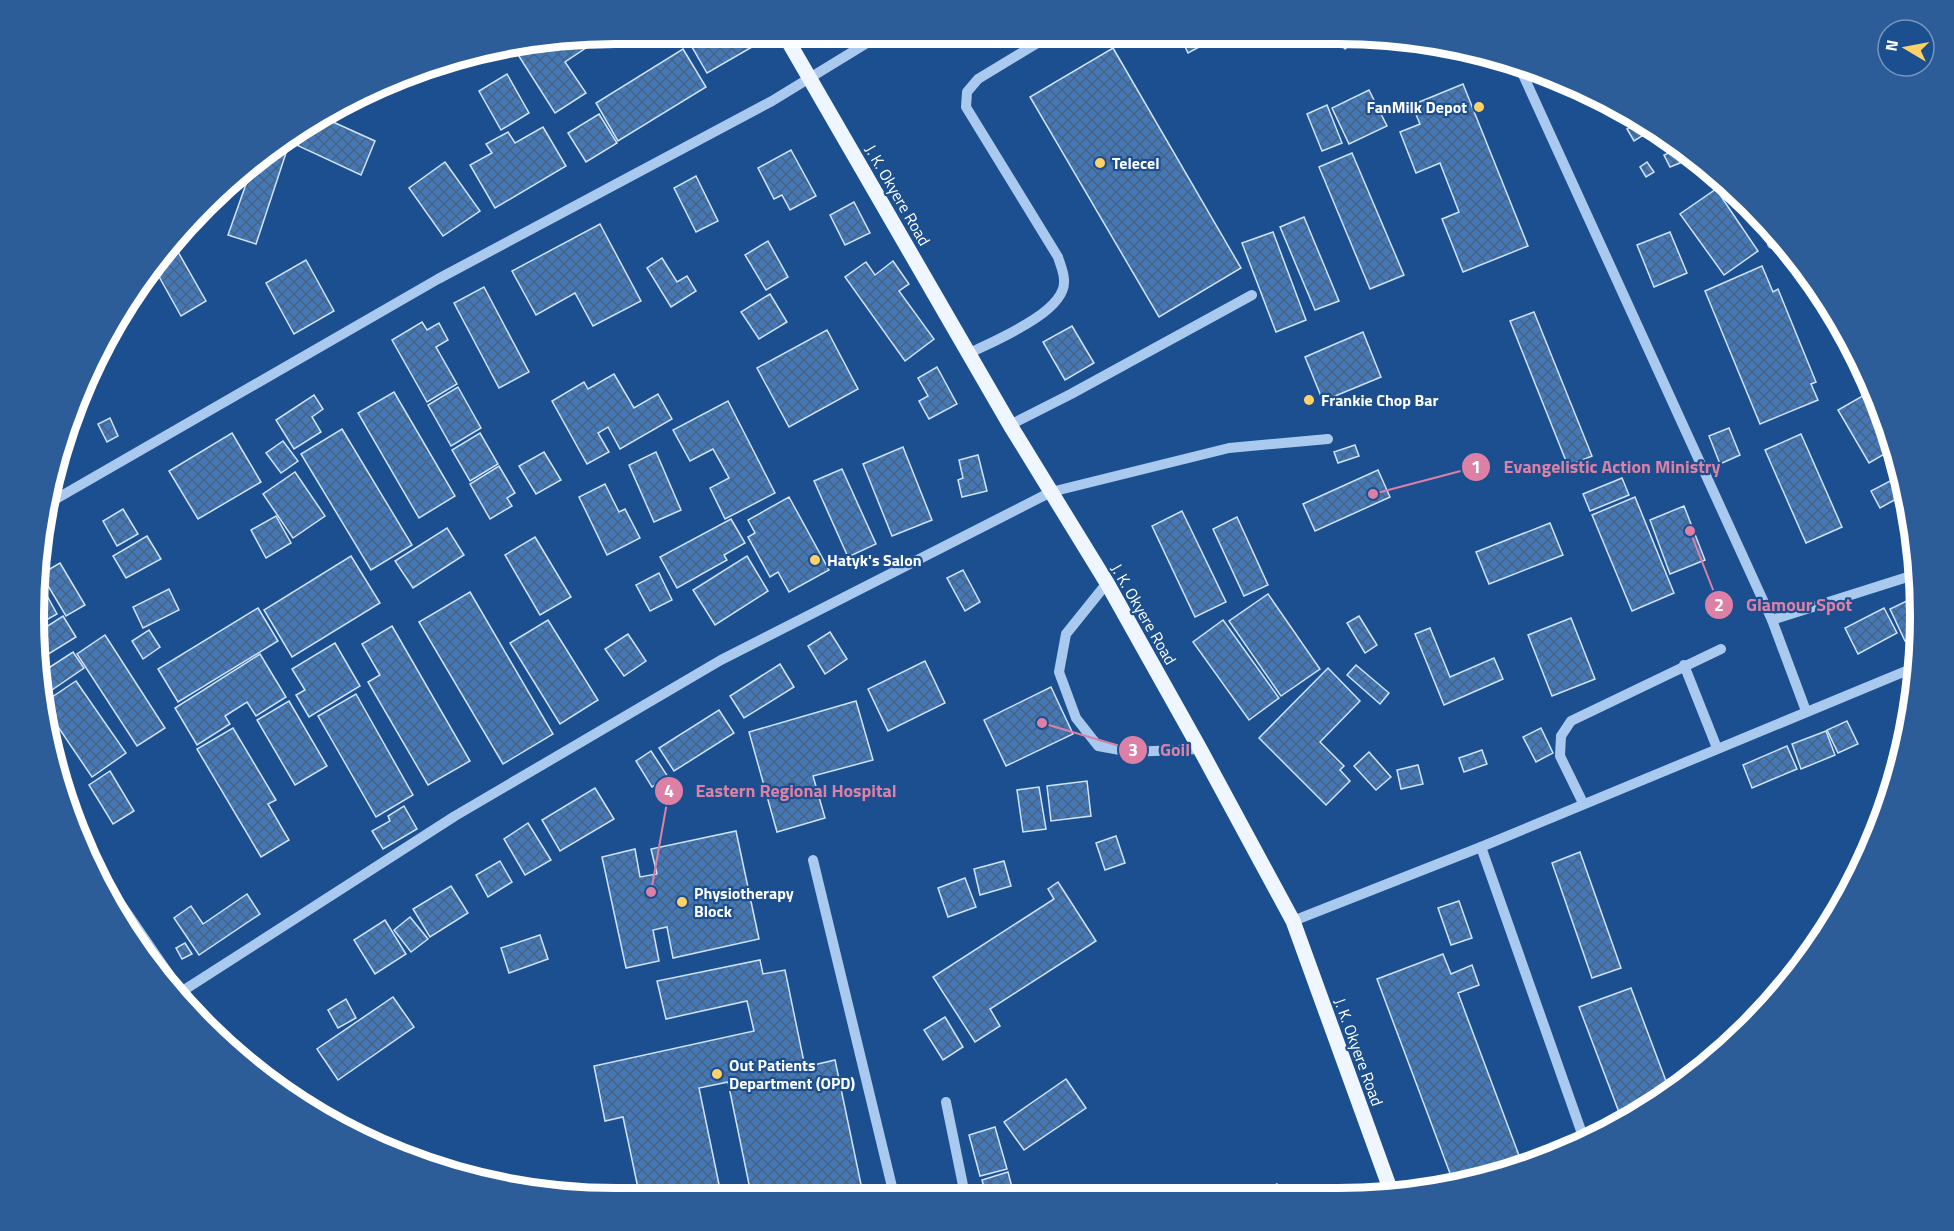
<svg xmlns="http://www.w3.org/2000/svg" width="1954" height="1231" viewBox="0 0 1954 1231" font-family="'Titillium Web',sans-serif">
<defs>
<pattern id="building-cross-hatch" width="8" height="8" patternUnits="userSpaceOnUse" patternTransform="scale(1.5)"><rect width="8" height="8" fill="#4478b7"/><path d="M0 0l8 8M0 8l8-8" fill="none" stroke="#486282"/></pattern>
</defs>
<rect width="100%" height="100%" fill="#1b4f8f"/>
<g fill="url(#building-cross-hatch)" stroke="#cfe3fa" stroke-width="1.5">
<polygon points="607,34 565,62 586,93 555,113 515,50"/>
<polygon points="700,34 753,34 759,43 707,73 688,40"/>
<polygon points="1180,36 1218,37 1188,53"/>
<polygon points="1334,37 1358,38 1345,49"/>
<polygon points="1113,48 1241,268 1159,317 1030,97"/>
<polygon points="683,49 706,87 618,141 596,103"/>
<polygon points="507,74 529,113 501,130 479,91"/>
<polygon points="1463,84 1528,246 1463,272 1442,219 1459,212 1440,163 1416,173 1400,132 1420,124 1412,105"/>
<polygon points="1369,90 1387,126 1349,144 1332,108"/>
<polygon points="1327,105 1342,143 1322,151 1307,114"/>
<polygon points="599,114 617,143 586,162 568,133"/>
<polygon points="322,117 375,141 361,175 290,142 297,129"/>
<polygon points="1635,124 1642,136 1634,141 1627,129"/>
<polygon points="543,127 566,166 495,208 470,165 492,153 486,144 508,132 515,143"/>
<polygon points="1662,136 1674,143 1662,148 1658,137"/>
<polygon points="279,144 288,147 256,244 228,235 251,170"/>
<polygon points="1680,148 1685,161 1670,167 1664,155"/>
<polygon points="791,150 816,196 790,210 782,195 774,199 758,168"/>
<polygon points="1352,153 1404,275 1370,289 1319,167"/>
<polygon points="445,162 480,211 443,236 409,188"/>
<polygon points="1647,162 1654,172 1646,177 1640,167"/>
<polygon points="696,176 718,221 696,232 674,188"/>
<polygon points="1716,189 1758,251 1724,275 1680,214"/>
<polygon points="854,202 870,233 845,245 830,215"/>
<polygon points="1304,217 1339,301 1315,310 1280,227"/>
<polygon points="600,224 641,301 593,326 575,293 536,315 512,271"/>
<polygon points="1273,232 1306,320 1276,332 1242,243"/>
<polygon points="1670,232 1687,273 1654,287 1637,245"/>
<polygon points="768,241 788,277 766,290 745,255"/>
<polygon points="173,243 206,301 181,316 152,264"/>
<polygon points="1789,249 1806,272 1798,276 1786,250"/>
<polygon points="662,258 677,282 687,276 696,291 671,307 647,268"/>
<polygon points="306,260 334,311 294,334 266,283"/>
<polygon points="893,261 909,284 899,291 934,339 905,361 845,277 866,262 875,275"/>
<polygon points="1762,266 1773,292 1778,289 1816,382 1811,384 1818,400 1760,424 1705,291"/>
<polygon points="484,287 529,372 499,388 454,303"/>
<polygon points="770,294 787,322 759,339 741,312"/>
<polygon points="1534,312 1592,456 1568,466 1510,321"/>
<polygon points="422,322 427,330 439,323 448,340 436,347 457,384 427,402 392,340"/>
<polygon points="1072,326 1094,363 1065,380 1043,342"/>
<polygon points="827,330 858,389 789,427 757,368"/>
<polygon points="1363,332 1381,377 1323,401 1305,357"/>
<polygon points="937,367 957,404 929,419 919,401 928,396 918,378"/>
<polygon points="614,374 634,408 658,394 672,419 620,449 608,427 598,433 609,452 587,464 552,401 584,382 588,389"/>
<polygon points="458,387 481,428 451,446 428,405"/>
<polygon points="1873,390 1890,429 1895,448 1869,463 1838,410"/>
<polygon points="394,392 455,496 419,518 358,413"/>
<polygon points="314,395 323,409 312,417 321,432 294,449 276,420"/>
<polygon points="728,401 775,493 725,519 710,488 729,478 713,449 690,461 673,430"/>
<polygon points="110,418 118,436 107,442 98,424"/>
<polygon points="1729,428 1740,455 1720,464 1709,436"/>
<polygon points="342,429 412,545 371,570 301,454"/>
<polygon points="232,433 261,482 198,519 169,471"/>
<polygon points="480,433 498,464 470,481 452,450"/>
<polygon points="1801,434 1842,527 1806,543 1765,450"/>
<polygon points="283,441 298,461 281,473 266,453"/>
<polygon points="1355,445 1359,456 1338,463 1334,452"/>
<polygon points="903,447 932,520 892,536 863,464"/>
<polygon points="544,452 561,480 536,494 519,466"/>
<polygon points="656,452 681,510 654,522 629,465"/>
<polygon points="978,455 987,491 962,497 958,480 963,478 959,460"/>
<polygon points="499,466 515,493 507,498 512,506 490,519 470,484"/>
<polygon points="842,469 876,544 848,557 814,481"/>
<polygon points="1378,470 1390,497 1315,531 1303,504"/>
<polygon points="295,472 325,516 293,538 263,494"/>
<polygon points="1622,478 1629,495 1590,511 1583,494"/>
<polygon points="1892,480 1900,497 1880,508 1871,491"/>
<polygon points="605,484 619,512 625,509 640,538 607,555 579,497"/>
<polygon points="789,497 829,570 789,592 778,572 770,577 748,537 755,533 748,520"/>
<polygon points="1635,497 1674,593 1632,611 1592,515"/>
<polygon points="1684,506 1705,560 1670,574 1650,520"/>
<polygon points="123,509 138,534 117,546 103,521"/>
<polygon points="1182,511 1226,602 1195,617 1152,526"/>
<polygon points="276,516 291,543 266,558 251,530"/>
<polygon points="1237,517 1268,585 1244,596 1213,529"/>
<polygon points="731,519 745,543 724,555 727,560 677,588 660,557"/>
<polygon points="1550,523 1563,555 1489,584 1476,552"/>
<polygon points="447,528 464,555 413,588 395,561"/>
<polygon points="147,536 161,559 126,578 113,556"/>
<polygon points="535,537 571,597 540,615 505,555"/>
<polygon points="351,556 380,603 292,657 264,610"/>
<polygon points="747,556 768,591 715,625 693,590"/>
<polygon points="60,563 85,605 66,616 41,574"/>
<polygon points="963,570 980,602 965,611 947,578"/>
<polygon points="659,573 672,600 650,611 636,585"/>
<polygon points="35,574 57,614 39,624 34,578"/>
<polygon points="169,589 179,610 143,628 133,607"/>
<polygon points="470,592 553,734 503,764 419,622"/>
<polygon points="1268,594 1320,669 1281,696 1229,621"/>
<polygon points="1913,598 1918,608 1919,634 1905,641 1890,609"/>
<polygon points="258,608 278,641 178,702 158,669"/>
<polygon points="1884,608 1897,633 1858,654 1845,628"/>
<polygon points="63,616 76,637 42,658 40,631"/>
<polygon points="1359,616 1377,645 1365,653 1347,623"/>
<polygon points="1571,618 1595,679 1552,696 1528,635"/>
<polygon points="548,620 598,700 560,724 510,643"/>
<polygon points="1223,620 1279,698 1249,720 1193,642"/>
<polygon points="392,626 470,761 428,785 368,682 380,675 362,644"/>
<polygon points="1430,628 1450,677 1494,658 1503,679 1444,705 1415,634"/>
<polygon points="149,630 160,647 143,659 132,641"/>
<polygon points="830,632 847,659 825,674 808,646"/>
<polygon points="628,634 646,661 624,676 605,649"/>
<polygon points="105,635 165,728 137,746 77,654"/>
<polygon points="335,643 360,686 309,717 296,695 305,690 292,669"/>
<polygon points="73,652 84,668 46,694 44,671"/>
<polygon points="260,654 286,697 256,716 247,702 225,716 230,724 197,745 175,708"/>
<polygon points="925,661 945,703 888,731 868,689"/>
<polygon points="780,664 794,687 744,718 730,696"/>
<polygon points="1356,665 1389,693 1380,704 1347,675"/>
<polygon points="1328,668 1360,701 1320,742 1344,766 1340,770 1350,781 1326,805 1259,738"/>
<polygon points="76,681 126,753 92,777 48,712 46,701"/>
<polygon points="1051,687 1073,734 1006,766 984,720"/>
<polygon points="356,694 413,795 376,817 318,716"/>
<polygon points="289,701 327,766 295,785 257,720"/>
<polygon points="856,701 873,760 813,776 825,818 777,832 749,732"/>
<polygon points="719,710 734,733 674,771 659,748"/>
<polygon points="1847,721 1858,744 1838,753 1827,730"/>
<polygon points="233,728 276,800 268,804 289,840 261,857 197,749"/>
<polygon points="1541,728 1553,753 1536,762 1523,737"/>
<polygon points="1826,731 1835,755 1801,769 1792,744"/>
<polygon points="1787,746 1797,769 1752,788 1743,765"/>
<polygon points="1482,750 1487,764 1464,772 1459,758"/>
<polygon points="651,751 668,777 652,787 636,761"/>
<polygon points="1369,752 1391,777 1376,790 1354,766"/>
<polygon points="1418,765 1423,784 1401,789 1397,770"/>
<polygon points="110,771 134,811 113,824 89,785"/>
<polygon points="1087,781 1091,816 1051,821 1047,786"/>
<polygon points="1039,787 1046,829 1023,832 1017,790"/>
<polygon points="595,788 614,819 560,851 542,820"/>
<polygon points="404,806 417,829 383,849 372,831 390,821 388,816"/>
<polygon points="528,823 551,860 525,875 504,839"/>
<polygon points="736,831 759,939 673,958 667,927 653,930 659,961 626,968 602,857 635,849 640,877 657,874 651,849"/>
<polygon points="1116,836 1125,863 1105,870 1096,843"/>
<polygon points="1580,852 1621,968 1592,978 1552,863"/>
<polygon points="500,861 512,882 488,897 476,875"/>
<polygon points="1004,861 1011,886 980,895 974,869"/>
<polygon points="965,878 976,907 948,917 938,888"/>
<polygon points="1058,882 1096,941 990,1009 1000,1026 975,1042 933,977 1054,899 1048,889"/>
<polygon points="451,886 468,913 430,937 413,909"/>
<polygon points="247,894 260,914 199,955 174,918 191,906 203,924"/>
<polygon points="1459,901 1472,938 1451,945 1438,908"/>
<polygon points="410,917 428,939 411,952 394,930"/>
<polygon points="385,920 406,954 375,974 354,940"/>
<polygon points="540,935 548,959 509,973 501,948"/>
<polygon points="185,943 192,954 182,959 176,948"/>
<polygon points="1443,954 1451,974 1472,965 1479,985 1458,993 1523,1166 1490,1178 1454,1184 1377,979"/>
<polygon points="760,960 763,974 785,970 805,1067 835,1060 863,1194 751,1194 728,1082 699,1088 721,1194 639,1193 623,1117 605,1121 594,1066 754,1031 747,1001 666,1019 657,981"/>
<polygon points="1631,988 1669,1089 1622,1120 1579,1007"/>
<polygon points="393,997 414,1027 338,1080 317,1049"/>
<polygon points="346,999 356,1018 338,1028 328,1010"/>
<polygon points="945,1017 963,1047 943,1060 924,1030"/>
<polygon points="1066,1079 1086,1108 1024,1150 1004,1122"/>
<polygon points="995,1127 1007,1169 980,1176 969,1135"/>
<polygon points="1008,1172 1014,1195 986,1195 982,1180"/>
<polygon points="1277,1184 1282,1196 1246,1196"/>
</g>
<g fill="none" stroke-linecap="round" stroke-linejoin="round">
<g stroke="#a9c9ee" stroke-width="10">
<polyline points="1519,66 1772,620 1806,711"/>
<polyline points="1772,244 1782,240"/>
<path d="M968,354C993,341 1067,312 1064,280C1064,272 1060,264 1058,257L966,107L967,92L978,79L1049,36"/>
<polyline points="1010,425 1071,394 1252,295"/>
<polyline points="49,503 438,279 772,101 880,35"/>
<polyline points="1107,583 1066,634 1059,672 1076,718 1098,746 1131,752 1200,749"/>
<polyline points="1772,620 1917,574"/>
<polyline points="1684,665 1717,748"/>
<polyline points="1583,803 1560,756 1561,736 1571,721 1721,649"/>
<polyline points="1481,847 1585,1142"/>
<polyline points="813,860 894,1195"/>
<polyline points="105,881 181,992"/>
<polyline points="1293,921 1481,847 1918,666"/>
<polyline points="181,992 455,816 721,660 1051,492 1229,448 1328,439"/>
<polyline points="946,1102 965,1195"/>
</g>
<polyline stroke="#f0f6ff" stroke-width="15" points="784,34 1010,425 1107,583 1200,749 1293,921 1392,1194"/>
</g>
<g fill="#ffd166" stroke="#1b4f8f" stroke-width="2">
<circle cx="1479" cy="107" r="6"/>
<circle cx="1100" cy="163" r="6"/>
<circle cx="1309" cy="400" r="6"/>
<circle cx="815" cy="560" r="6"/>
<circle cx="682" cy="902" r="6"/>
<circle cx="717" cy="1074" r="6"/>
</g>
<g text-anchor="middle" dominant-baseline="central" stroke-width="4.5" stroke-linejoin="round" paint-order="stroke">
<g font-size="16" font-weight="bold" fill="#fff" stroke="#1b4f8f" text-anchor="start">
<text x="1467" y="107" text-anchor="end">FanMilk Depot</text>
<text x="1112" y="163">Telecel</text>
<text x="1321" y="400">Frankie Chop Bar</text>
<text x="827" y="560">Hatyk's Salon</text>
<text x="694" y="893">Physiotherapy<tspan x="694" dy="18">Block</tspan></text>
<text x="729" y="1065">Out Patients<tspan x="729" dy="18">Department (OPD)</tspan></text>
</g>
<g font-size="16" fill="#fff" stroke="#1b4f8f">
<text transform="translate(898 195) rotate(60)">J. K. Okyere Road</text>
<text transform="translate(1144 614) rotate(60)">J. K. Okyere Road</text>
<text transform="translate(1359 1052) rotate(70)">J. K. Okyere Road</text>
</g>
</g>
<path d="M0 0H1954V1231H0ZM616 44H1338A572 572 0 0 1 1910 616V616A572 572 0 0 1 1338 1188H616A572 572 0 0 1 44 616V616A572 572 0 0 1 616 44Z" fill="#2d5d98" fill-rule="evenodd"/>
<path fill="none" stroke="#fff" stroke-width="8" d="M616 44H1338A572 572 0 0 1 1910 616V616A572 572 0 0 1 1338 1188H616A572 572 0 0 1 44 616V616A572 572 0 0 1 616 44Z"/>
<path fill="none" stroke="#dd80a5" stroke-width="2" d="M1373 494L1476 467M1690 531L1719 605M1042 723L1133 750M651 892L669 791"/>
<g fill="#dd80a5" stroke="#1b4f8f" stroke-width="2">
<circle cx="1373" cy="494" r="6"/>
<circle cx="1690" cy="531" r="6"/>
<circle cx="1042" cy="723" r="6"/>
<circle cx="651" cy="892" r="6"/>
<circle cx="1476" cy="467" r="15"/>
<circle cx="1719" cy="605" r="15"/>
<circle cx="1133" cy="750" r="15"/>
<circle cx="669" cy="791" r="15"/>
</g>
<g font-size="18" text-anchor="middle" font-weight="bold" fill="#fff">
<text x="1476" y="473">1</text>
<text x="1719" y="611">2</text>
<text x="1133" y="756">3</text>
<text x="669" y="797">4</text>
</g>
<g font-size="18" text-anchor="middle" font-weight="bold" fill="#dd80a5" stroke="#1b4f8f" stroke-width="4.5" stroke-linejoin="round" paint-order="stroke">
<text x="1612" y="473">Evangelistic Action Ministry</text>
<text x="1799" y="611">Glamour Spot</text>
<text x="1175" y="756">Goil</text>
<text x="796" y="797">Eastern Regional Hospital</text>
</g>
<g transform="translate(1906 48) rotate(280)"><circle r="28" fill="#1b4f8f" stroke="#7695bc" stroke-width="1.5"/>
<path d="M0-4.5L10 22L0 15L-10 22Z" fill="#ffd166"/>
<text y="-9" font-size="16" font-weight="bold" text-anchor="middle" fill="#ffffff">N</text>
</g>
</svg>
